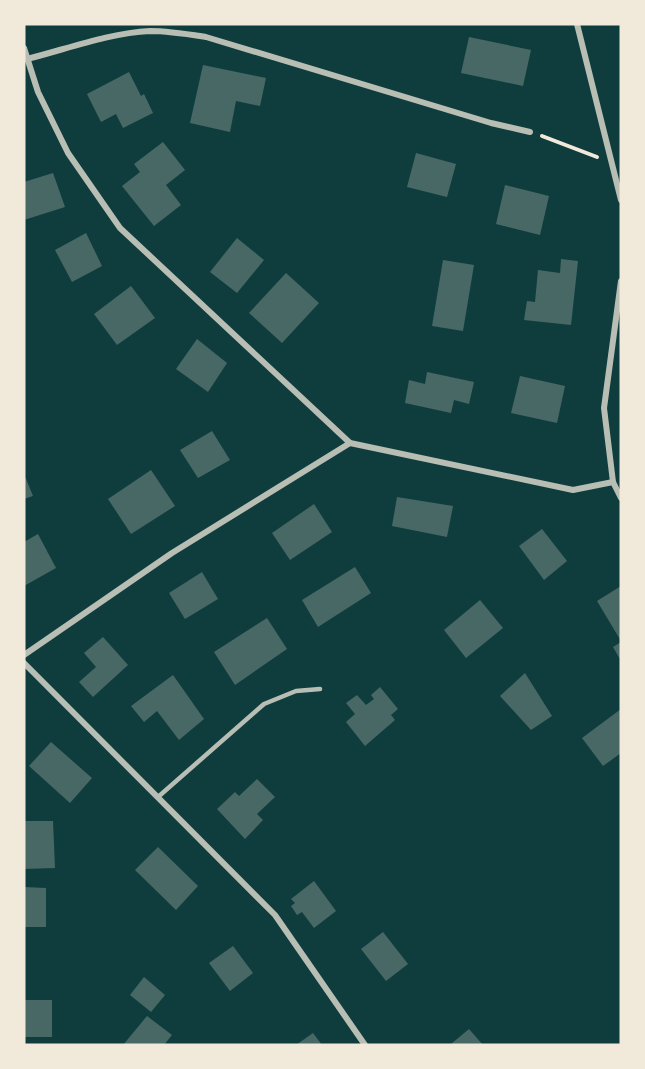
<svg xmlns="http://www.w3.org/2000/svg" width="645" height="1069" viewBox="0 0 645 1069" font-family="Inter,sans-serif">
<rect width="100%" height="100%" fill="#0f3d3e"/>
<g fill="#486865">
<polygon points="469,37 531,50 523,86 461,73"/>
<polygon points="203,65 266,78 260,106 236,101 230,132 190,123"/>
<polygon points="129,72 141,96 144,94 153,113 123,128 116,114 101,122 87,94"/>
<polygon points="163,142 185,170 166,185 181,205 154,226 122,186 140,172 134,164"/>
<polygon points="416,153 456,164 447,197 407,187"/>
<polygon points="53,173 65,207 24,220 24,182"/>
<polygon points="505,185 549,196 540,235 496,224"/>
<polygon points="86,233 102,266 72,282 55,250"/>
<polygon points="237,238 264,260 237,293 210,272"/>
<polygon points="561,259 578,261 571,325 524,320 527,301 535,302 538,270 560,273"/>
<polygon points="443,260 474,265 463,331 432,326"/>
<polygon points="286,273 319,303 282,343 249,313"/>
<polygon points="131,286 155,318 117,345 94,314"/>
<polygon points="197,339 227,363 208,392 176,369"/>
<polygon points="427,372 474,382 469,404 454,400 451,413 405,403 409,380 425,384"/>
<polygon points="520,376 565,386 557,423 511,413"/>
<polygon points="212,431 230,460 198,478 180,450"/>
<polygon points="151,470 175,506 131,534 108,499"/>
<polygon points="24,474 33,496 24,499"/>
<polygon points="397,497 453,506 447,537 392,526"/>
<polygon points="314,504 332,532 290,560 272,533"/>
<polygon points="542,529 567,561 544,580 519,546"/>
<polygon points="38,534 56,568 24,586 24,542"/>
<polygon points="355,567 371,593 318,627 302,600"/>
<polygon points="202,572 218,599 185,619 169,593"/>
<polygon points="621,586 621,641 597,601"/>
<polygon points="480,600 503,628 466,658 444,630"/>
<polygon points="267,618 287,649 235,685 214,652"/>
<polygon points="103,637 128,665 93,697 79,682 96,667 84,653"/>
<polygon points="621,642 621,661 613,647"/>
<polygon points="525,673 552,716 531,730 500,696"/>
<polygon points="173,675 204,719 179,740 157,711 144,722 131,706"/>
<polygon points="380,687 398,709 391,715 395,720 365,746 346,722 355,714 346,703 357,695 366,705 374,699 371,695"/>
<polygon points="621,709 621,753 603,766 582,738"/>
<polygon points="51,742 92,778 70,803 29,766"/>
<polygon points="257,779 275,797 257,814 263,820 245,839 217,809 235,792 239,796"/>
<polygon points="24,821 53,821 55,868 24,869"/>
<polygon points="158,847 198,886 176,910 135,870"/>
<polygon points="314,881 336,911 314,928 302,912 297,915 291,906 295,903 291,899"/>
<polygon points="24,887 46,888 46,927 24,927"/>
<polygon points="383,932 408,964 386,981 361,949"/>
<polygon points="233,946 253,973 230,991 209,963"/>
<polygon points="144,977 165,995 151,1012 130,995"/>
<rect x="24" y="1000" width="28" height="37"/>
<polygon points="147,1016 172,1035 164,1045 123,1045"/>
<polygon points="469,1029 483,1045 452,1045 451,1044"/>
<polygon points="313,1033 322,1045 296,1045"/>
</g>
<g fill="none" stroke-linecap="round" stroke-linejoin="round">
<polyline stroke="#f1e9da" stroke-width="4" points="542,136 597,157"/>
<polyline stroke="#b8beb3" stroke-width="4.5" points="158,797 264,704 296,691 320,689"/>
<g stroke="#b8beb3" stroke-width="6">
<polyline points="577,24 621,200"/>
<polyline points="24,48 38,92 68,153 120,228 350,443 573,490 613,482"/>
<path d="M27,59C67,49 109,33 150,31C169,31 187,34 206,37L491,123L530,132"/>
<polyline points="621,281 604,408 613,482 621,498"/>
<polyline points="24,655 172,553 350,443"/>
<polyline points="24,663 275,915 365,1045"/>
</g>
</g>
<rect width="645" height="1069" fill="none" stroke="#f1e9da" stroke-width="51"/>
</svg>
